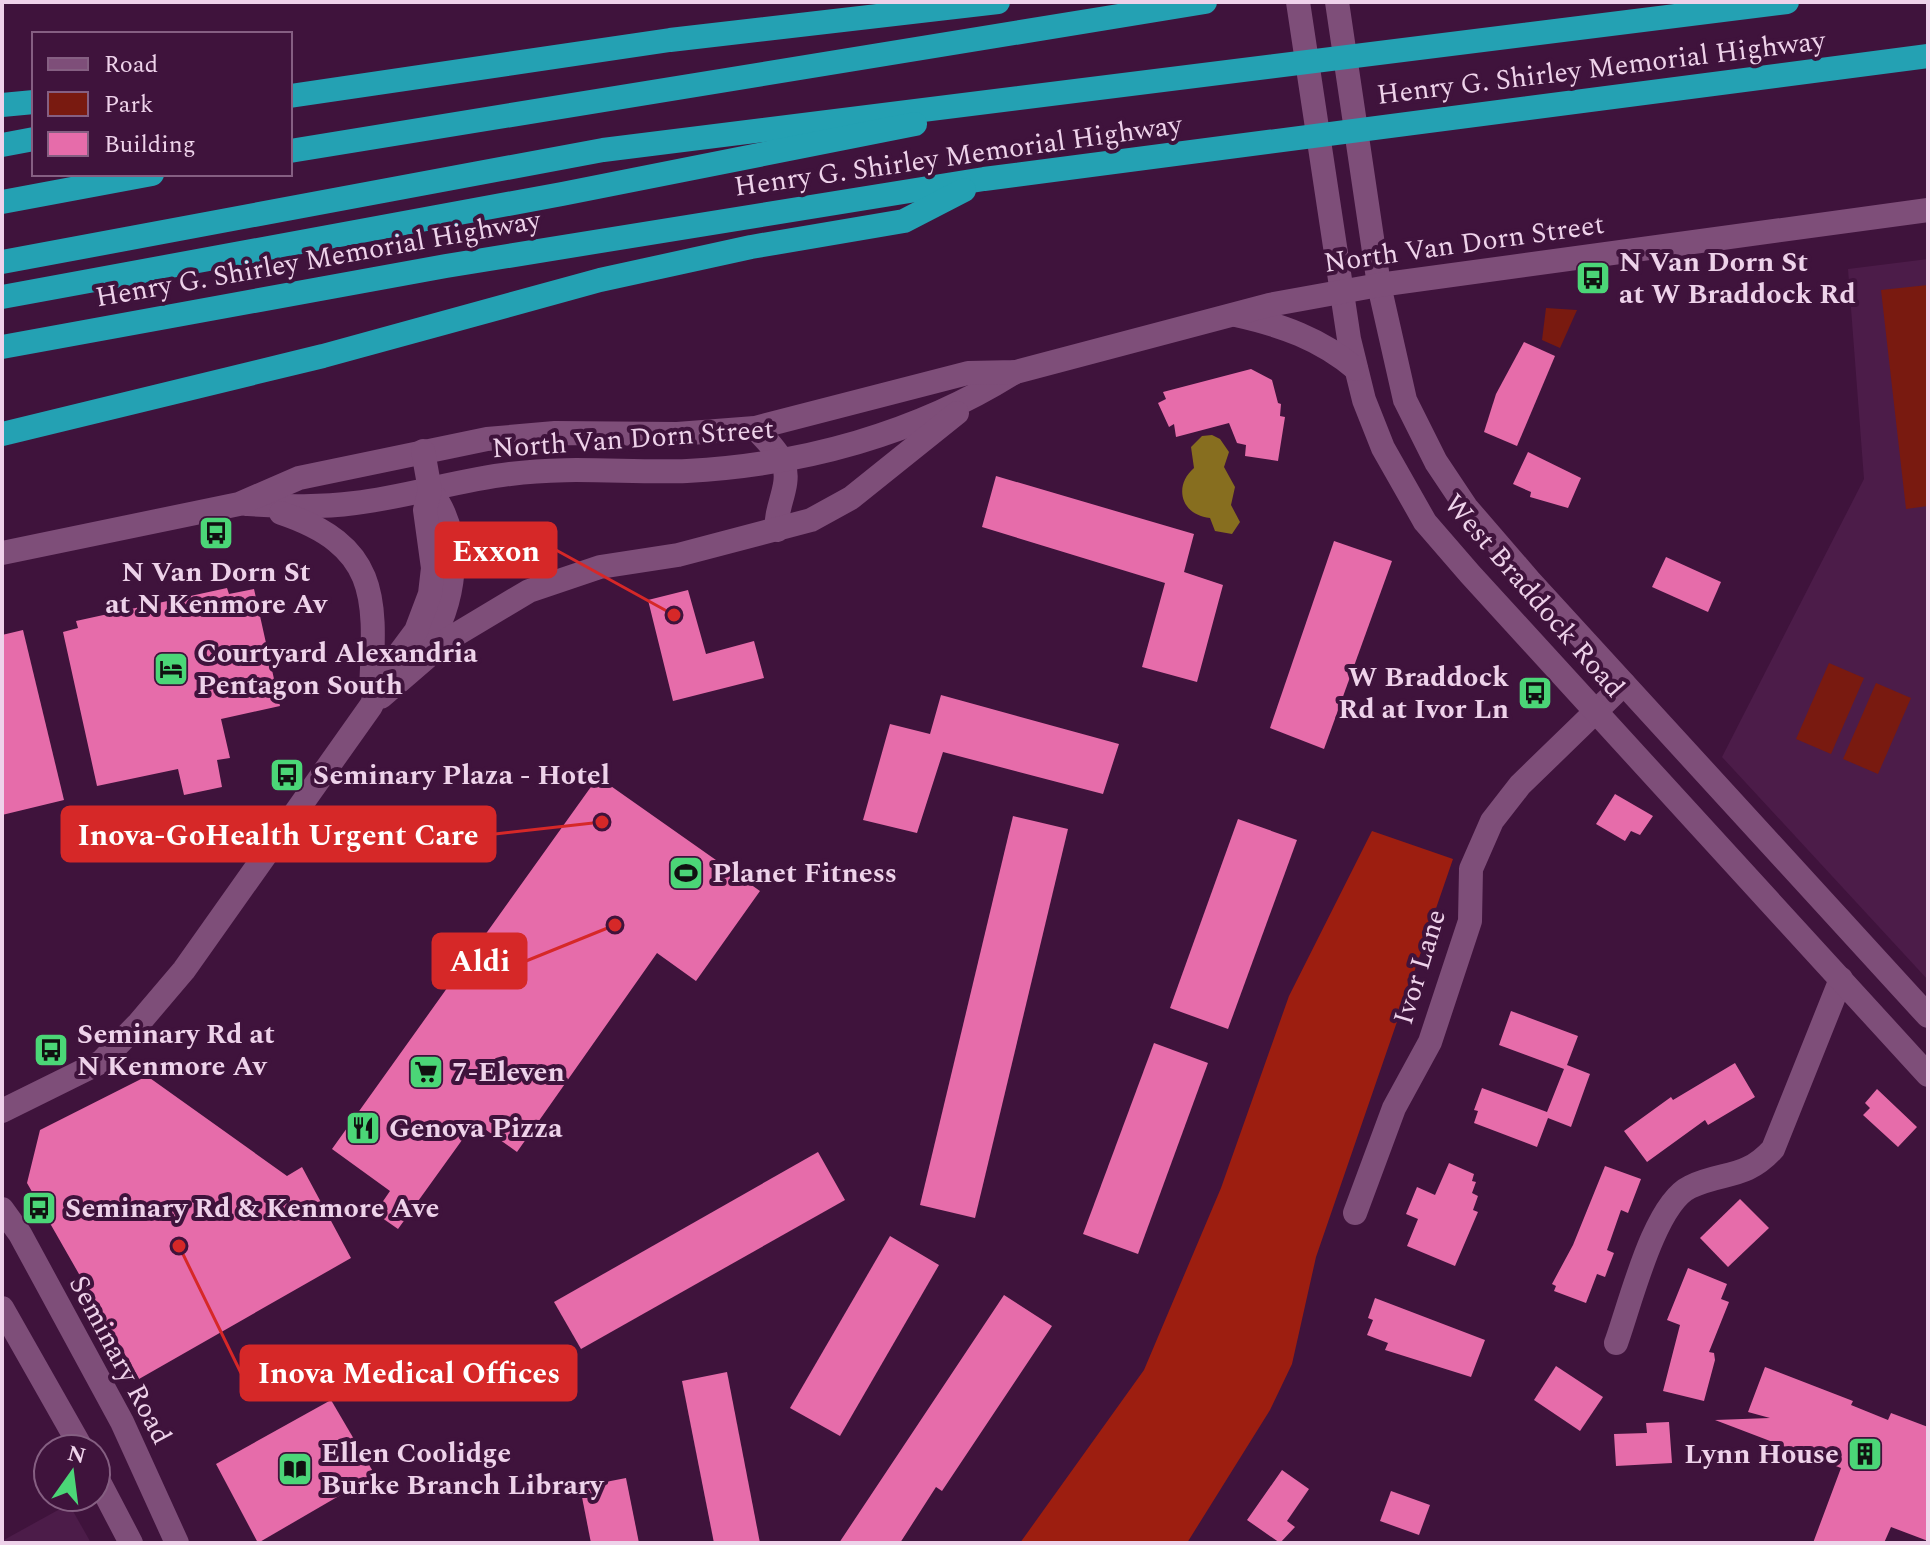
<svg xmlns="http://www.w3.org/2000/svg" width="1930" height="1545" viewBox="0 0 1930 1545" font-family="Spectral,serif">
<rect width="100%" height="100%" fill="#3f133c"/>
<g fill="#4c1c49">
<polygon points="1928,259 1928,980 1722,757 1864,479 1848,269"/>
<polygon points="69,1504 91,1543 2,1543 2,1541"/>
</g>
<g fill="#791a10">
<polygon points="1928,285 1928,506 1906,509 1881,290"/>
<polygon points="1546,308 1577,310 1560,348 1542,340"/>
<polygon points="1829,663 1864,678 1831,754 1796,739"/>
<polygon points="1876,683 1911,698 1878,774 1843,759"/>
</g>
<polygon fill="#9d1e10" points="1372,831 1453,859 1316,1257 1292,1364 1270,1410 1187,1543 1020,1543 1144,1370 1221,1188 1289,996"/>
<path fill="#876e1f" d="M1212,435L1220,439L1229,452L1224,467L1235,487L1231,505L1240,522L1232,534L1215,531L1210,518C1181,515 1173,486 1194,468L1191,447L1202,436Z"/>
<g fill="#e66caa">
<polygon points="1524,342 1555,356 1517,446 1484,432 1496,394"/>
<polygon points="1251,369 1272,380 1278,403 1281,404 1280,416 1285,417 1278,461 1245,456 1246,445 1237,443 1229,423 1176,437 1174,424 1169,427 1158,403 1166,399 1163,392"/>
<polygon points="1528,452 1581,478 1568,508 1530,497 1531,492 1513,484"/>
<polygon points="996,476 1194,534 1184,572 1223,585 1197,682 1142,667 1165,583 982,527"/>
<polygon points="1334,541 1392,561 1324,749 1270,728"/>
<polygon points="1666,557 1721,582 1708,612 1652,587"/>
<polygon points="227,588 229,594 254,589 280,706 221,719 230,758 217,760 222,787 184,795 178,769 97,786 63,632 78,628 76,621"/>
<polygon points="688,590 706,654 754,641 764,678 673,701 648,600"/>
<polygon points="23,630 64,800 2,815 2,635"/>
<polygon points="941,695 1119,744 1103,794 943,752 917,833 863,820 890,724 930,734"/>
<polygon points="598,777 760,891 696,981 657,953 517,1152 475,1122 398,1229 375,1213 390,1191 332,1149"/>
<polygon points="1615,794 1653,816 1640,835 1631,831 1625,841 1596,824"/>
<polygon points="1013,816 1068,829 975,1218 920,1205"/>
<polygon points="1238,819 1297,840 1228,1029 1170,1008"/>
<polygon points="1511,1011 1578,1036 1567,1065 1590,1074 1571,1127 1548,1118 1537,1147 1474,1123 1478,1111 1474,1110 1482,1088 1547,1112 1564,1069 1499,1045"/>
<polygon points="1154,1043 1208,1063 1138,1254 1083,1234"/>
<polygon points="1735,1063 1755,1097 1708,1125 1705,1120 1647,1162 1624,1131 1671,1097 1673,1100"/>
<polygon points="147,1076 287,1176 302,1167 351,1258 139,1379 27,1183 40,1130"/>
<polygon points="1877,1089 1917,1127 1898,1147 1863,1115 1870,1108 1865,1103"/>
<polygon points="818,1152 845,1200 581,1349 554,1302"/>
<polygon points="1449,1163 1474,1174 1472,1181 1476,1182 1472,1193 1478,1196 1473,1210 1478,1212 1455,1266 1407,1246 1418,1219 1406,1214 1417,1187 1435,1195"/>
<polygon points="1605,1166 1641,1179 1628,1213 1621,1210 1607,1250 1614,1253 1605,1277 1597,1274 1586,1303 1554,1291 1556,1286 1552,1284 1573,1245"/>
<polygon points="1740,1199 1769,1228 1728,1267 1700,1238"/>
<polygon points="890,1236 939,1265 840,1436 790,1408"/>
<polygon points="1688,1268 1727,1284 1721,1299 1729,1302 1709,1352 1714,1353 1715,1360 1704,1401 1663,1391 1680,1325 1667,1320"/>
<polygon points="1004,1295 1052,1326 942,1491 936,1487 900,1543 839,1543"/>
<polygon points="1375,1298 1485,1340 1471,1377 1385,1350 1388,1343 1367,1335 1373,1320 1368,1318"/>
<polygon points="1556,1366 1603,1397 1580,1431 1534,1400"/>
<polygon points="1765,1367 1853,1401 1851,1405 1888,1420 1891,1413 1928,1427 1928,1541 1891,1527 1884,1543 1813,1543 1841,1468 1715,1420 1770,1418 1748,1412"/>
<polygon points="727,1372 760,1543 714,1543 682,1381"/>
<polygon points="331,1400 375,1475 258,1543 216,1464"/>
<polygon points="1669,1422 1672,1463 1616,1466 1614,1434 1647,1433 1646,1423"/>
<polygon points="1282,1470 1309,1489 1287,1521 1295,1527 1280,1543 1247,1520"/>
<polygon points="626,1478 639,1543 591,1543 580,1487"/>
<polygon points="1391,1491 1430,1505 1419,1535 1380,1521"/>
</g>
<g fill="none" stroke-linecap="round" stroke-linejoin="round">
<g stroke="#7e4e79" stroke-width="24">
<polyline points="1355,1213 1394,1108 1430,1042 1470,921 1471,869 1492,821 1520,785 1624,684"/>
<path d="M1616,1343C1630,1305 1654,1204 1690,1187C1723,1171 1745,1180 1773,1149L1841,979"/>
</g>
<g stroke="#7e4e79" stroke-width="24">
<polyline points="1298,2 1349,339 1364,400 1383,448 1425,522 1470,574 1928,1075"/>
<polyline points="1337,2 1379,285 1405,400 1436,462 1466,507 1529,580 1928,1016"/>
<path d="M1236,315C1281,325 1321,339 1356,369"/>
<path d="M755,428C764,438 779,452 784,465C791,486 774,509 777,530"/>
<path d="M246,504C283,506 318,508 355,503C407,497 458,480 510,474C569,466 628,473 687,471C801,465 917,434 1015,372"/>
<path d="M281,513C382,547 375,601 371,690"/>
<polyline points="2,553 239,504 299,478 487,439 555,433 677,434 755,428 968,373 1016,372 1269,305 1379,285 1928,210"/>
<path d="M424,653C455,605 467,538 430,490"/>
<polyline points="381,697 447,640 529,591 600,567 678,555 811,520 851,498 957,413"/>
<polyline points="2,1111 101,1062 139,1023 184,970 371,706 387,670 416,631 430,594 433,568 425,510 430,490 423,451"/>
<polyline points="2,1209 20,1234 122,1422 177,1543"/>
<polyline points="2,1308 82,1449"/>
<polyline points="96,1476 131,1543"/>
</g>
<g stroke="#24a1b3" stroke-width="24">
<polyline points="290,96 670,40 998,2"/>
<polyline points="2,105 34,102"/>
<polyline points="2,145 34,139"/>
<polyline points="290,151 1205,2"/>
<polyline points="2,202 152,174"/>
<polyline points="2,262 603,150 1787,2"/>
<polyline points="2,297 562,194 915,124"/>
<polyline points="2,347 446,266 984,179 1928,56"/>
<polyline points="2,434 323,356 600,280 751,247 904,221 964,190"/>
</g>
</g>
<defs>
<g id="bus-square" transform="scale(1.8)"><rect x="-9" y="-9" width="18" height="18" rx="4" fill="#4bd677" stroke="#3f133c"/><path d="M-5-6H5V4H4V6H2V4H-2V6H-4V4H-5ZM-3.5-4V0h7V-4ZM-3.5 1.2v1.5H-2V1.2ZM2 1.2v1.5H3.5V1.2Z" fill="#111"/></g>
<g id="hotel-square" transform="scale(1.8)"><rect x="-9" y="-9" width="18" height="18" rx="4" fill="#4bd677" stroke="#3f133c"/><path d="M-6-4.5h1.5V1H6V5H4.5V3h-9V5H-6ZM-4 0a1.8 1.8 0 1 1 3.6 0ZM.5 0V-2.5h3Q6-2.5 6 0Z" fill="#111"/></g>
<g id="stadium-square" transform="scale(1.8)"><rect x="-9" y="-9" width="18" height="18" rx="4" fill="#4bd677" stroke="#3f133c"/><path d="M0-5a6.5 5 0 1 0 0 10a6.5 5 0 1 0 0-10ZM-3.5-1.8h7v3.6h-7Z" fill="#111"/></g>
<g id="supermarket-square" transform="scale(1.8)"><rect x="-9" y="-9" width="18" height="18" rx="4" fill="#4bd677" stroke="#3f133c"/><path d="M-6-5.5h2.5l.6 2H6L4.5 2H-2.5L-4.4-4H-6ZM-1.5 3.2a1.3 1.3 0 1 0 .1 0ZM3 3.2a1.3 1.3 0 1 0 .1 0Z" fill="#111"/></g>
<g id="restaurant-square" transform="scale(1.8)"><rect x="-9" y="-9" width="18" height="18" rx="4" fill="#4bd677" stroke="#3f133c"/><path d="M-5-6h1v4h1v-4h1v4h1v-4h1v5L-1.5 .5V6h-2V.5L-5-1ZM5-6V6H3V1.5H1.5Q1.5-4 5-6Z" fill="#111"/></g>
<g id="building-square" transform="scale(1.8)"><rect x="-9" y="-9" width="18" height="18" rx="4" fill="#4bd677" stroke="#3f133c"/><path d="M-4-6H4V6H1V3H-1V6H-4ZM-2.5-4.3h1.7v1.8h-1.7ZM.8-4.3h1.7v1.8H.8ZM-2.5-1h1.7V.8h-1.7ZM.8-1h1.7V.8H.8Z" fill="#111"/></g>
<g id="library-square" transform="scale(1.8)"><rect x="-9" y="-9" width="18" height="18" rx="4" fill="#4bd677" stroke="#3f133c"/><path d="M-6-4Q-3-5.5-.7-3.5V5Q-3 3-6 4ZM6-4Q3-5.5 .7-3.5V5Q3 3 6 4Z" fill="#111"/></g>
</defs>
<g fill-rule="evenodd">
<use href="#bus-square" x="1593" y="278"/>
<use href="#bus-square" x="216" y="533"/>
<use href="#hotel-square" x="171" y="669"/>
<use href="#bus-square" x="1535" y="693"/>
<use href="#bus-square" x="287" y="775"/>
<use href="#stadium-square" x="686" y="873"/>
<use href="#bus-square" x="51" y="1050"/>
<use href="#supermarket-square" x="426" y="1072"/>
<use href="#restaurant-square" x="363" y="1128"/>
<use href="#bus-square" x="39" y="1208"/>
<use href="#building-square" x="1865" y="1454"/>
<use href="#library-square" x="295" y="1469"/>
</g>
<g text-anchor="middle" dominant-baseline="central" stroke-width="8" stroke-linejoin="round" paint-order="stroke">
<g font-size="28" fill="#eed2ea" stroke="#3f133c">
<text transform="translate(1601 68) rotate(-7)">Henry G. Shirley Memorial Highway</text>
<text transform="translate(958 156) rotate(-8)">Henry G. Shirley Memorial Highway</text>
<text transform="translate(1464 244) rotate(-8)">North Van Dorn Street</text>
<text transform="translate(318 259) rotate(-10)">Henry G. Shirley Memorial Highway</text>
<text transform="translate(633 439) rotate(-4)">North Van Dorn Street</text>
<text transform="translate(1534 596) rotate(49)">West Braddock Road</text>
<text transform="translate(1420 967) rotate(-73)">Ivor Lane</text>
<text transform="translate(120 1360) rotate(62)">Seminary Road</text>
</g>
<g font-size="28" font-weight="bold" fill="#eed2ea" stroke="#3f133c" text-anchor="start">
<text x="1619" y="262">N Van Dorn St<tspan x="1619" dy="32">at W Braddock Rd</tspan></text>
<text x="216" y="572" text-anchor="middle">N Van Dorn St<tspan x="216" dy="32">at N Kenmore Av</tspan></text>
<text x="197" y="653">Courtyard Alexandria<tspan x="197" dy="32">Pentagon South</tspan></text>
<text x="1509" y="677" text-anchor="end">W Braddock<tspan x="1509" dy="32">Rd at Ivor Ln</tspan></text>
<text x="313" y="775">Seminary Plaza - Hotel</text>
<text x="712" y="873">Planet Fitness</text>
<text x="77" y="1034">Seminary Rd at<tspan x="77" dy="32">N Kenmore Av</tspan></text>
<text x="452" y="1072">7-Eleven</text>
<text x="389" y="1128">Genova Pizza</text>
<text x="65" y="1208">Seminary Rd &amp; Kenmore Ave</text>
<text x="321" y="1453">Ellen Coolidge<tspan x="321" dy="32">Burke Branch Library</tspan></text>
<text x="1839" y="1454" text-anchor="end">Lynn House</text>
</g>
</g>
<path fill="none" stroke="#d62828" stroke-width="3" d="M674 615L556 550M602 822L495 834M615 925L526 961M179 1246L241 1373"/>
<g fill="#d62828" stroke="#3f133c" stroke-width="3">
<circle cx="674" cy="615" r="8"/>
<circle cx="602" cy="822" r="8"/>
<circle cx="615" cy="925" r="8"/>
<circle cx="179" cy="1246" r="8"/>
</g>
<g fill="#d62828" stroke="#d62828" stroke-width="3">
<rect x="436" y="523" width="120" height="54" rx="8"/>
<rect x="62" y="807" width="433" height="54" rx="8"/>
<rect x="433" y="934" width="93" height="54" rx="8"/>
<rect x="241" y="1346" width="335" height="54" rx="8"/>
</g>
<g font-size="30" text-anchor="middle" font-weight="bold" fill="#fff">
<text x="496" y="561">Exxon</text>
<text x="278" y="845">Inova-GoHealth Urgent Care</text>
<text x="480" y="971">Aldi</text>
<text x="409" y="1383">Inova Medical Offices</text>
</g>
<rect width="1930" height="1545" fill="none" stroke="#eed2ea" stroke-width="8"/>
<rect x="32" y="32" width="260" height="144" fill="#3f133c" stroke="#855f82" stroke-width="2"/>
<rect x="48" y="58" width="40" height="12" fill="#7e4e79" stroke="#855f82" stroke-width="2"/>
<text x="104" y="72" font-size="24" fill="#eed2ea">Road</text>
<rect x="48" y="92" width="40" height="24" fill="#791a10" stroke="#855f82" stroke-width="2"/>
<text x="104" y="112" font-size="24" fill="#eed2ea">Park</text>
<rect x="48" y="132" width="40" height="24" fill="#e66caa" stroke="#855f82" stroke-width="2"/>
<text x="104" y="152" font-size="24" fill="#eed2ea">Building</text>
<g transform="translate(72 1473) rotate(14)"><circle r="38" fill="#3f133c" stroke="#855f82" stroke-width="2"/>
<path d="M0-6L14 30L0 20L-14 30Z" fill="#4bd677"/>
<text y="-12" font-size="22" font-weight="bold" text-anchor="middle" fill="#eed2ea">N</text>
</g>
</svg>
